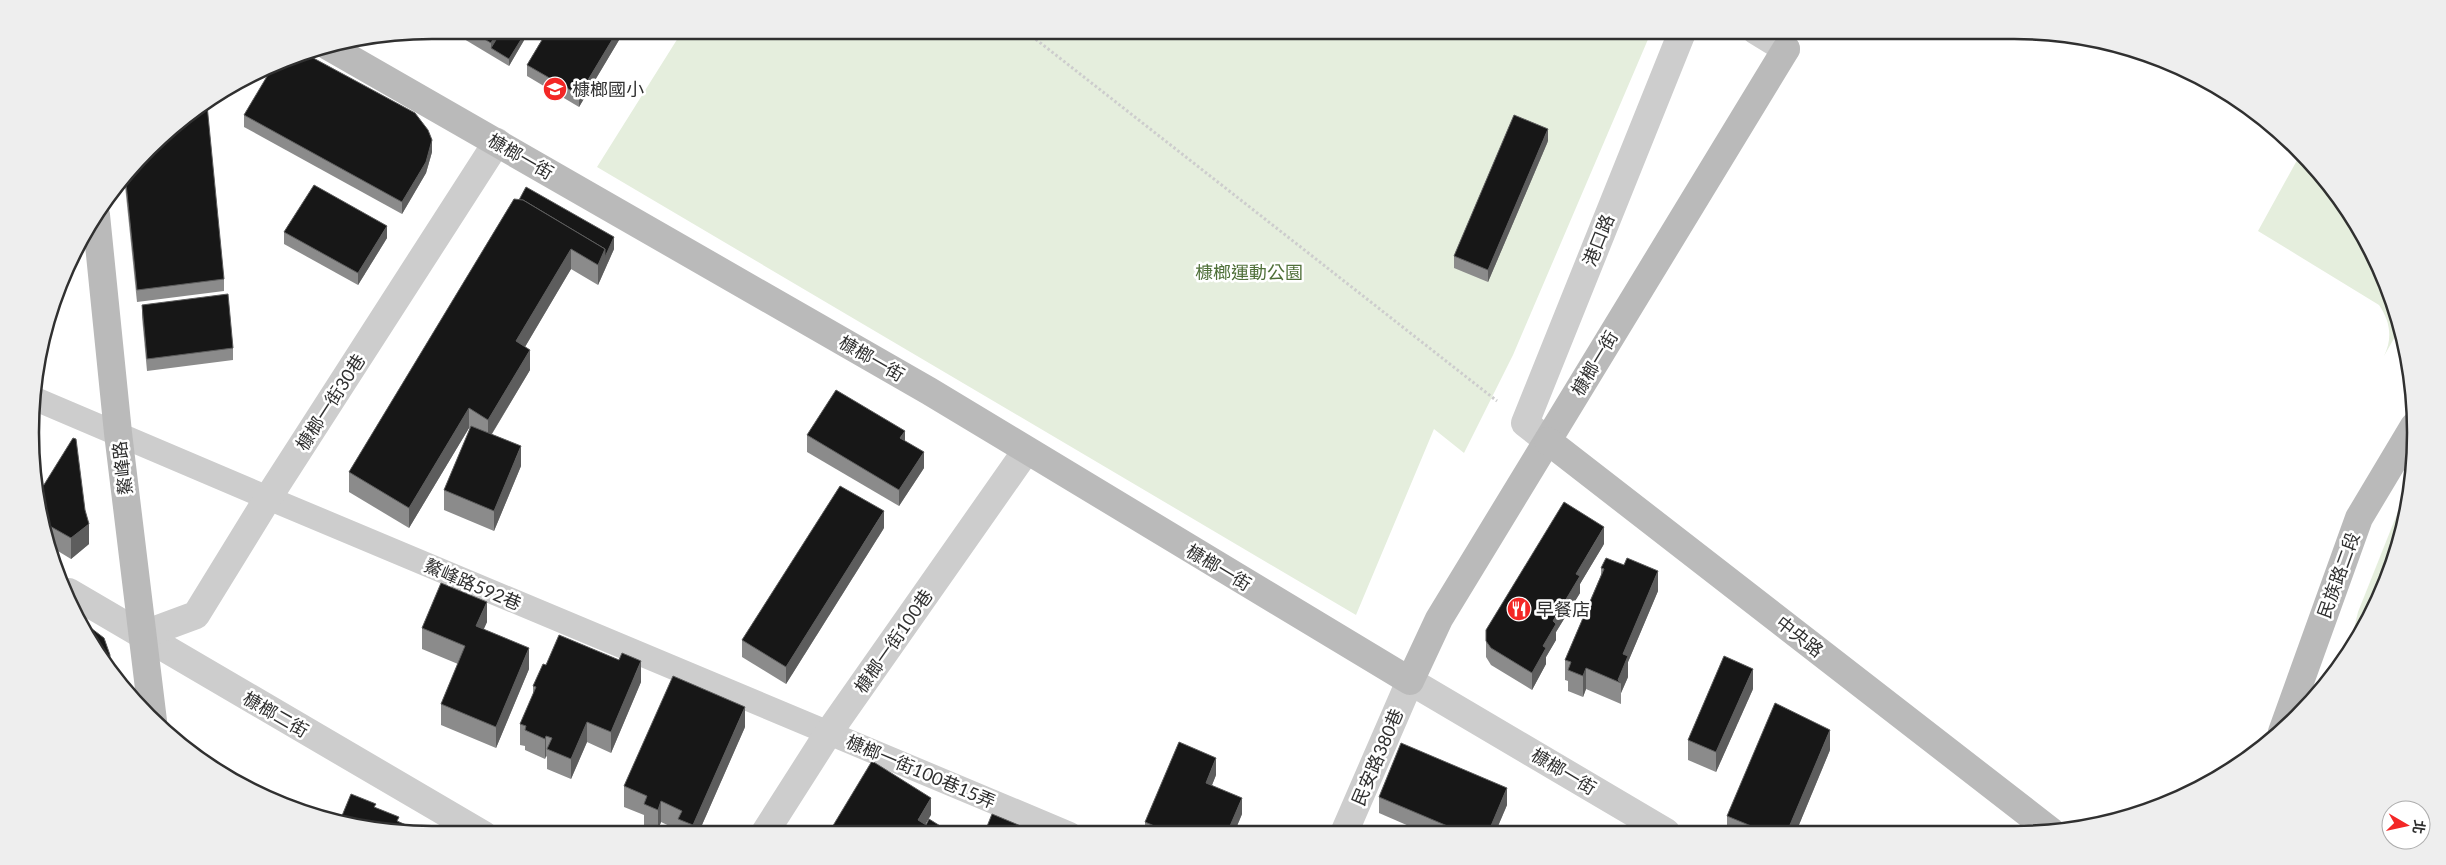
<svg xmlns="http://www.w3.org/2000/svg" width="2446" height="865" viewBox="0 0 2446 865" font-family="Lato,'Noto Sans TC',sans-serif">
<rect width="100%" height="100%" fill="#fff"/>
<g fill="#e5eedd">
<polygon points="683,30 1652,30 1513,355 1464,453 1434,429 1356,615 597,167"/>
<path d="M2301,153C2347,196 2386,266 2400,328L2384,356C2393,338 2390,321 2379,305L2258,231Z"/>
<polygon points="2410,488 2402,536 2362,634 2349,650 2358,612 2401,504"/>
</g>
<g fill="none" stroke-linecap="round" stroke-linejoin="round">
<polyline stroke="#cdcdcd" stroke-width="3" stroke-dasharray="2.5 2.5" stroke-linecap="butt" points="1024,30 1497,401"/>
<polyline stroke="#cdcdcd" stroke-width="24" points="33,398 268,498 1070,834"/>
<g stroke="#cdcdcd" stroke-width="28">
<polyline points="1755,30 1786,49"/>
<polyline points="1548,441 1525,423 1683,30"/>
<polyline points="69,592 484,835"/>
<polyline points="142,635 196,615 268,498 497,142"/>
<polyline points="1344,833 1410,681 1666,832"/>
<polyline points="764,834 829,732 1026,451"/>
</g>
<g stroke="#bababa" stroke-width="28">
<polyline points="328,46 929,391 1410,681 1439,619 1786,49"/>
<polyline points="96,215 118,433 153,721"/>
<polyline points="1548,441 2052,832"/>
<polyline points="2282,732 2359,518 2414,426"/>
</g>
</g>
<g fill="#8b8b8b">
<polygon points="449,30 530,30 509,66"/>
<polygon points="534,30 625,30 579,107 527,76 527,65 544,36"/>
<polygon points="244,115 432,152 426,173 402,214 244,127"/>
<polygon points="167,130 224,279 224,291 137,302 124,176"/>
<polygon points="1548,141 1488,282 1454,268 1454,256"/>
<polygon points="514,199 614,249 598,285 571,269 525,347 530,370 492,434 521,466 494,531 444,510 444,490 470,429 469,428 409,528 349,492 349,472"/>
<polygon points="284,232 387,238 358,285 284,244"/>
<polygon points="142,305 233,348 233,360 147,371 142,317"/>
<polygon points="807,435 905,441 924,468 899,506 807,452"/>
<polygon points="37,496 85,510 89,544 71,559 48,545 44,536"/>
<polygon points="884,528 786,684 742,657 742,640"/>
<polygon points="1604,544 1580,584 1580,593 1556,632 1556,640 1546,657 1546,664 1532,690 1491,665 1486,657 1486,630"/>
<polygon points="1601,568 1658,591 1628,662 1628,677 1621,693 1621,704 1586,689 1583,697 1568,691 1568,681 1565,680 1565,660 1601,575"/>
<polygon points="487,622 483,629 529,669 496,748 441,725 441,704 458,664 422,649 422,628"/>
<polygon points="619,660 641,682 611,753 587,742 571,779 547,769 547,757 546,756 545,759 525,750 525,746 520,745 520,724 533,695 533,686 546,665"/>
<polygon points="1753,689 1716,772 1688,760 1688,740"/>
<polygon points="745,727 698,834 678,834 678,830 661,822 658,830 644,825 644,815 624,807 624,786"/>
<polygon points="1830,750 1796,832 1727,832 1727,816"/>
<polygon points="1216,775 1212,785 1242,814 1234,833 1145,833 1145,822"/>
<polygon points="1379,797 1507,805 1495,833 1425,833 1379,813"/>
</g>
<g fill="#5d5d5d">
<polygon points="498,30 506,30 491,48 491,43"/>
<polygon points="527,30 530,30 509,66 509,59"/>
<polygon points="618,30 625,30 579,107 579,95"/>
<polygon points="1548,129 1548,141 1488,282 1488,270"/>
<polygon points="432,140 432,152 426,173 402,214 402,202"/>
<polygon points="387,226 387,238 358,285 358,273"/>
<polygon points="614,237 614,249 598,285 598,265 605,249"/>
<polygon points="571,249 571,269 516,362 516,341"/>
<polygon points="530,350 530,370 488,440 488,420"/>
<polygon points="469,408 469,428 409,528 409,508"/>
<polygon points="905,431 905,447 900,438"/>
<polygon points="521,446 521,466 494,531 494,511"/>
<polygon points="924,452 924,468 899,506 899,490"/>
<polygon points="884,511 884,528 786,684 786,667"/>
<polygon points="89,524 89,544 71,559 71,538"/>
<polygon points="1604,527 1604,544 1580,584 1580,593 1556,632 1556,640 1546,657 1546,664 1532,690 1532,673 1543,646 1553,621 1576,574"/>
<polygon points="1658,571 1658,591 1628,662 1628,677 1621,693 1621,683 1618,680 1623,654"/>
<polygon points="487,602 487,622 476,647 476,626"/>
<polygon points="529,648 529,669 496,748 496,727"/>
<polygon points="641,661 641,682 611,753 611,732"/>
<polygon points="1586,668 1586,689 1583,697 1583,676"/>
<polygon points="1753,669 1753,689 1716,772 1716,752"/>
<polygon points="745,707 745,727 698,834 693,834 693,825"/>
<polygon points="587,722 587,742 571,779 571,759"/>
<polygon points="1830,730 1830,750 1796,832 1787,832"/>
<polygon points="546,736 546,756 545,759 545,739"/>
<polygon points="1216,758 1216,775 1206,800 1206,783"/>
<polygon points="1507,788 1507,805 1495,833 1488,833"/>
<polygon points="931,798 931,815 920,834 918,820"/>
<polygon points="1242,798 1242,814 1234,833 1227,833"/>
<polygon points="661,801 661,822 658,830 658,810"/>
</g>
<g fill="#171717" stroke="#5d5d5d">
<polygon points="469,30 498,30 491,43"/>
<polygon points="502,30 527,30 509,59 491,48"/>
<polygon points="548,30 618,30 579,95 527,65"/>
<polygon points="304,53 415,113 428,130 432,140 426,162 402,202 244,115 275,63 279,61"/>
<polygon points="207,105 224,279 137,290 125,174 167,130"/>
<polygon points="1514,115 1548,129 1488,270 1454,256"/>
<polygon points="314,185 387,226 358,273 284,232"/>
<polygon points="526,187 614,237 605,257 605,249 523,200 519,200"/>
<polygon points="514,199 523,200 605,249 598,265 571,249 516,341 530,350 488,420 469,408 409,508 349,472"/>
<polygon points="228,294 233,348 147,359 142,305"/>
<polygon points="836,390 905,431 900,438 924,452 899,490 807,435"/>
<polygon points="471,426 521,446 494,511 444,490"/>
<polygon points="73,438 76,439 85,510 89,524 71,538 41,521 37,496"/>
<polygon points="840,486 884,511 786,667 742,640"/>
<polygon points="1564,502 1604,527 1576,574 1580,576 1553,621 1556,624 1543,646 1546,648 1532,673 1491,648 1486,641 1486,630"/>
<polygon points="1606,558 1624,565 1627,558 1658,571 1623,654 1628,656 1618,680 1621,683 1586,668 1583,676 1568,670 1571,662 1565,660 1604,569 1601,568"/>
<polygon points="441,583 487,602 476,626 529,648 496,727 441,704 465,646 422,628"/>
<polygon points="83,622 104,638 110,655 109,670 98,656"/>
<polygon points="559,635 619,660 622,653 641,661 611,732 587,722 571,759 547,749 552,738 546,736 545,739 525,730 526,726 520,724 536,687 533,686 543,664 546,665"/>
<polygon points="1724,656 1753,669 1716,752 1688,740"/>
<polygon points="673,676 745,707 693,825 678,819 682,811 661,801 658,810 644,804 647,796 624,786"/>
<polygon points="1775,703 1830,730 1787,832 1754,832 1756,828 1727,816"/>
<polygon points="1179,742 1216,758 1206,783 1242,798 1227,833 1171,833 1145,822"/>
<polygon points="1401,743 1507,788 1488,833 1464,833 1379,797"/>
<polygon points="872,761 931,798 918,820 926,825 929,819 953,834 828,834"/>
<polygon points="351,794 376,804 374,807 399,817 397,821 422,832 421,834 339,823"/>
<polygon points="992,814 1040,834 984,834"/>
<polygon points="1367,826 1383,833 1364,833"/>
</g>
<defs>
<g id="school-disc" transform="scale(1.25)"><circle r="9.5" fill="#f32726" stroke="#fff"/><path d="M0-5L7-2L0 1L-7-2ZM-4 1L0 2.5L4 1V4Q0 6-4 4Z" fill="#fff"/></g>
<g id="restaurant-disc" transform="scale(1.25)"><circle r="9.5" fill="#f32726" stroke="#fff"/><path d="M-5-6h1v4h1v-4h1v4h1v-4h1v5L-1.5 .5V6h-2V.5L-5-1ZM5-6V6H3V1.5H1.5Q1.5-4 5-6Z" fill="#fff"/></g>
</defs>
<g fill-rule="evenodd">
<use href="#school-disc" x="555" y="89"/>
<use href="#restaurant-disc" x="1519" y="609"/>
</g>
<g text-anchor="middle" dominant-baseline="central" stroke-width="5" stroke-linejoin="round" paint-order="stroke">
<g font-size="18" fill="#303030" stroke="#fff" text-anchor="start">
<text x="572" y="89">槺榔國小</text>
<text x="1536" y="609">早餐店</text>
</g>
<g font-size="18" fill="#303030" stroke="#fff">
<text transform="translate(521 156) rotate(30)">槺榔一街</text>
<text transform="translate(1598 240) rotate(-68)">港口路</text>
<text transform="translate(872 358) rotate(30)">槺榔一街</text>
<text transform="translate(1594 363) rotate(-59)">槺榔一街</text>
<text transform="translate(330 402) rotate(-57)">槺榔一街30巷</text>
<text transform="translate(122 468) rotate(-97)">鰲峰路</text>
<text transform="translate(1219 567) rotate(31)">槺榔一街</text>
<text transform="translate(2338 575) rotate(-70)">民族路二段</text>
<text transform="translate(473 584) rotate(23)">鰲峰路592巷</text>
<text transform="translate(1800 636) rotate(38)">中央路</text>
<text transform="translate(893 641) rotate(-55)">槺榔一街100巷</text>
<text transform="translate(276 714) rotate(30)">槺榔二街</text>
<text transform="translate(1377 757) rotate(-67)">民安路380巷</text>
<text transform="translate(921 771) rotate(23)">槺榔一街100巷15弄</text>
<text transform="translate(1564 771) rotate(31)">槺榔一街</text>
</g>
<g font-size="18" fill="#4f7039" stroke="#fff">
<text x="1249" y="272">槺榔運動公園</text>
</g>
</g>
<path d="M0 0H2446V865H0ZM432 39H2014A393 393 0 0 1 2407 432V433A393 393 0 0 1 2014 826H432A393 393 0 0 1 39 433V432A393 393 0 0 1 432 39Z" fill="#eee" fill-rule="evenodd"/>
<path fill="none" stroke="#303030" stroke-width="2.5" d="M432 39H2014A393 393 0 0 1 2407 432V433A393 393 0 0 1 2014 826H432A393 393 0 0 1 39 433V432A393 393 0 0 1 432 39Z"/>
<g transform="translate(2406 825) rotate(99)"><circle r="24" fill="#ffffff" stroke="#acacac"/>
<path d="M0-4L9 19L0 12L-9 19Z" fill="#f32726"/>
<text y="-8" font-size="14" font-weight="bold" text-anchor="middle" fill="#303030">北</text>
</g>
</svg>
